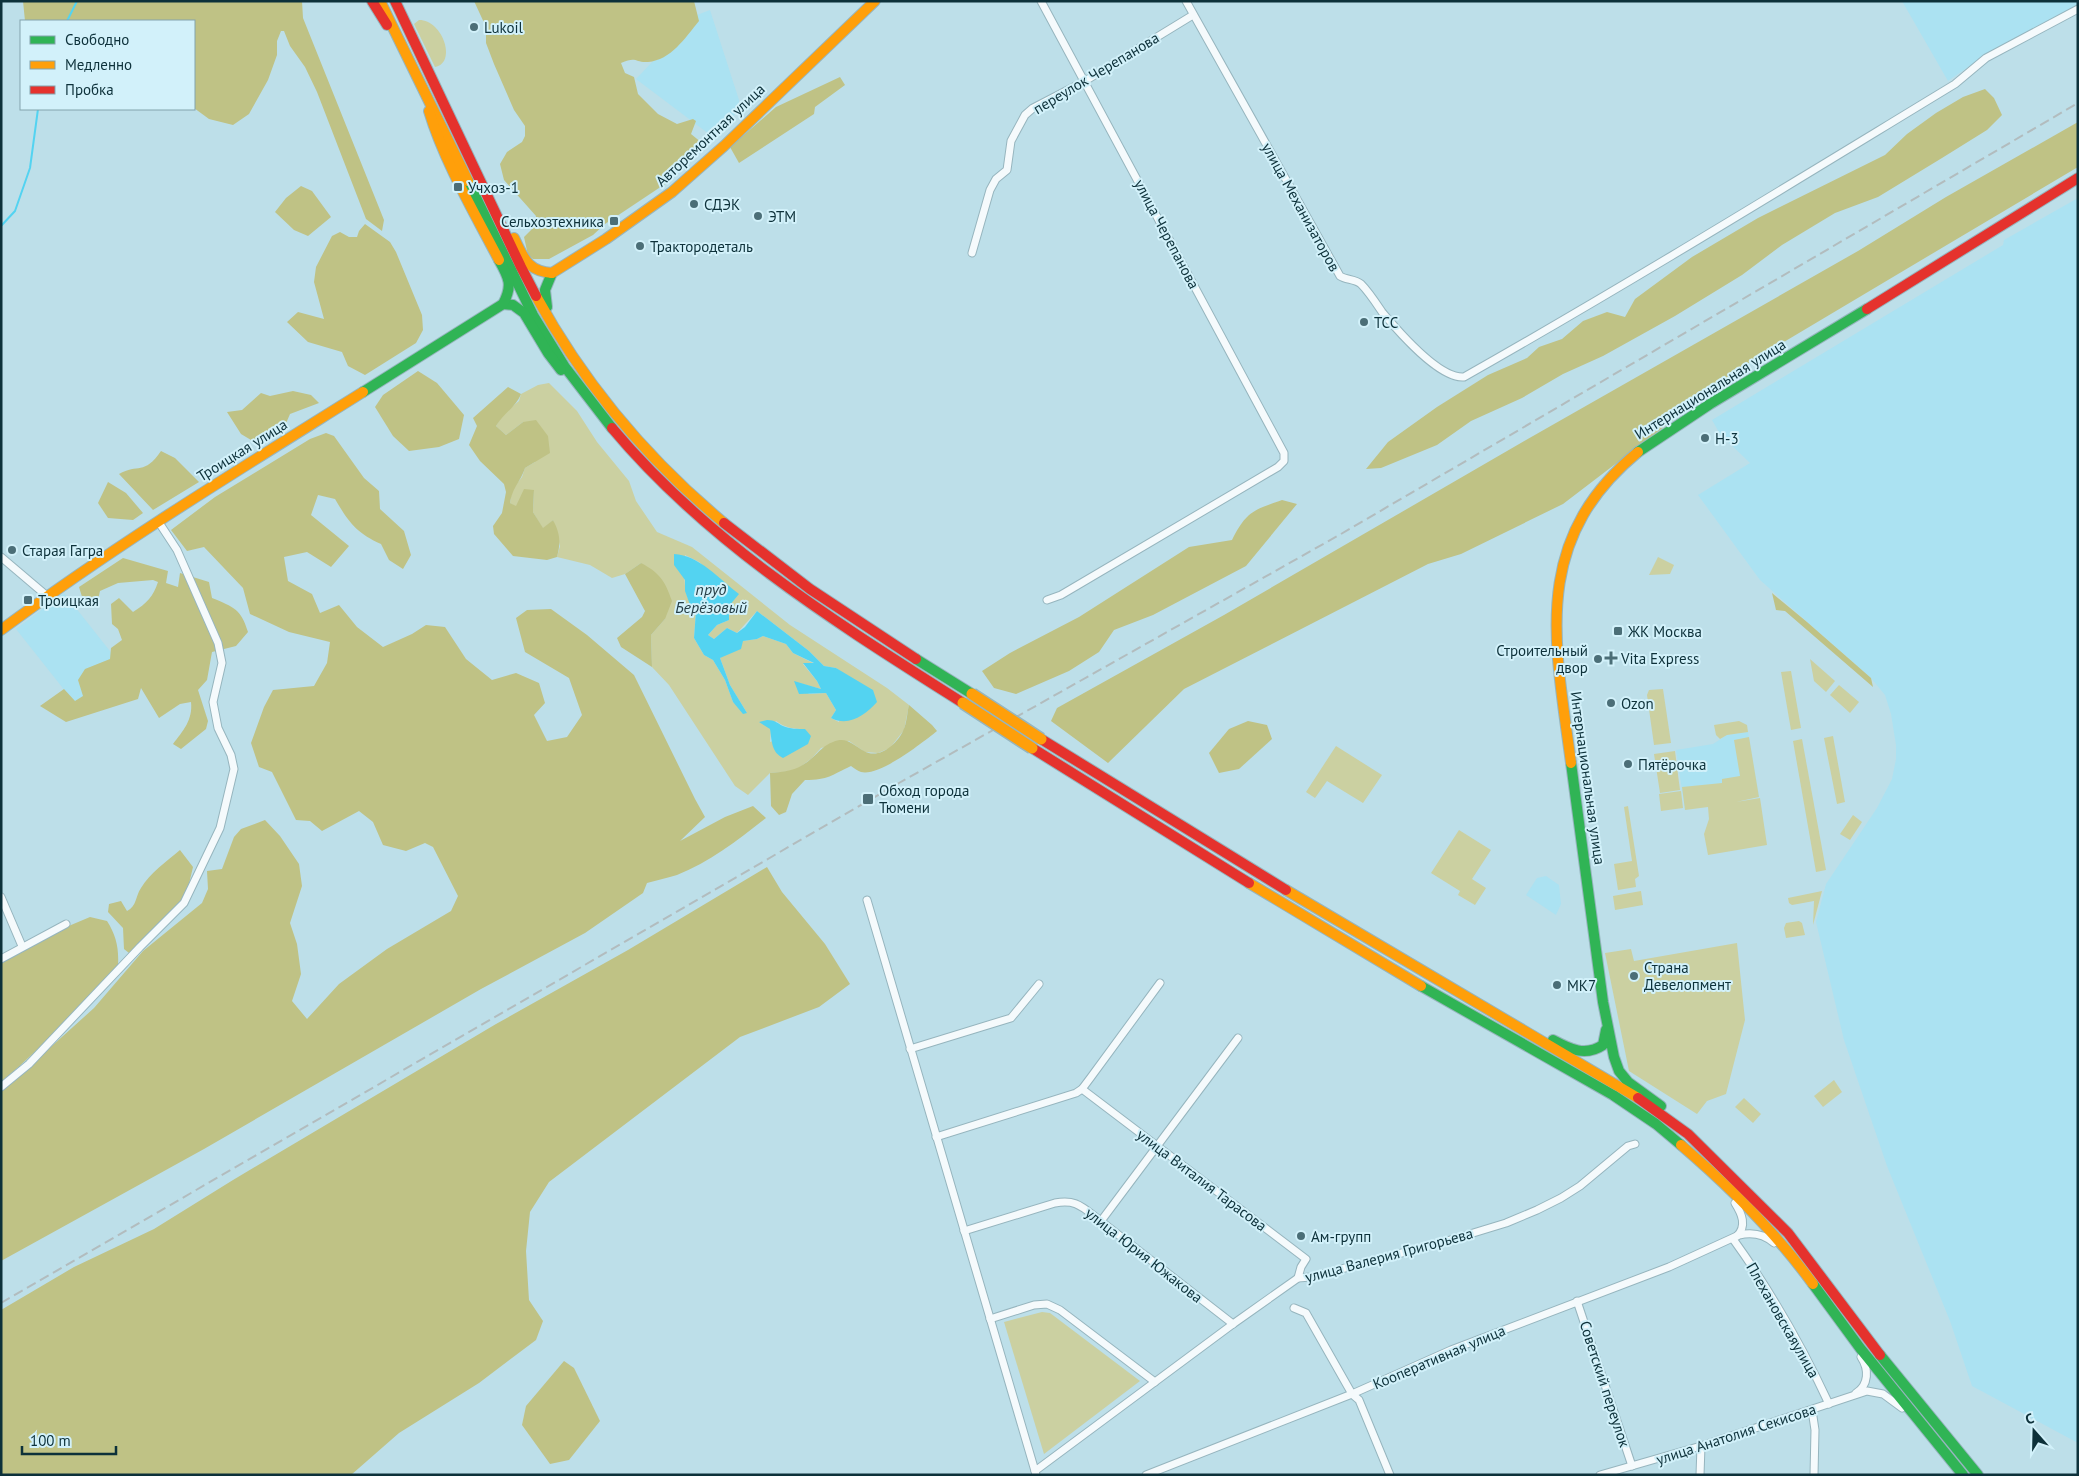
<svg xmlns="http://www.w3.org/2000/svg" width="2079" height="1476" viewBox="0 0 2079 1476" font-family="'PT Sans',sans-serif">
<rect width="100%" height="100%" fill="#bddfe9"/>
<g fill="#abe2f2">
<polygon points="1902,1 2078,1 2078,7 1971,65 1948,81"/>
<polygon points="710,10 739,100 739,110 713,137 636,79 697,15"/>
<polygon points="2078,198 2078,1443 1972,1386 1950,1321 1887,1166 1844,1040 1816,922 1826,884 1877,808 1892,779 1896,759 1896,745 1891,714 1885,695 1871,678 1760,580 1698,495 1750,463 1720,434 1712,420 2003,245 2004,240"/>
<polygon points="64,593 121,665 77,706 16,629"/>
<polygon points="1748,732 1759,797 1685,810 1676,750 1713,744 1727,735"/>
<polygon points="1546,876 1559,885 1561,904 1556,915 1526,895 1537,878"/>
</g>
<g fill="#cbd0a1" fill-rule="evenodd">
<path d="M419,20C443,20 457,63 435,67L414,24Z"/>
<path d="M549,383L577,411L597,442L629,481L636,501L657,532L692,547L790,625L887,688L909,705L904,730L890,748L878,753L865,752L849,741L821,748L812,758L795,771L770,773L748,795L735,786L669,685L652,667L651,635L665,619L641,563L625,574L612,578L590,565L557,557L560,546L553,520L543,529L533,512L534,490L516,507L510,503L512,490L522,477L525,468L535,462L523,422L506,435L496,426L503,414L519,401L521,394L538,385ZM685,555L699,562L715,576L729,620L717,625L708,635L714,639L727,628L737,633L757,611L809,651L824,666L836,668L850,678L839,722L831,718L836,710L826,693L809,694L795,682L821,689L817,681L803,664H815L793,653L786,644L763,636L757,639L743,641L720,658L730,685L747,713L733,702L725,680L713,660L704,655L694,638L696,610C681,596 685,574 685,555ZM776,721C785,728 794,729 805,729L770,742L771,729Z"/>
<polygon points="1658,557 1674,565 1670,574 1649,575"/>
<polygon points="1810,659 1835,681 1826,692 1814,681"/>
<polygon points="1791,671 1801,728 1791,730 1781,672"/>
<polygon points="1839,685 1859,702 1850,713 1830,695"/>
<polygon points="1663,689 1671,743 1654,745 1647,695 1649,690"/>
<polygon points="1739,721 1747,725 1748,732 1727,735 1720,739 1716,735 1714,725"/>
<polygon points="1833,736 1845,802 1837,804 1824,738"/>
<polygon points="1749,737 1759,797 1736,802 1760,798 1767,845 1708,855 1704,834 1709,819 1708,807 1685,810 1682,787 1722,783 1722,779 1740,776 1734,740"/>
<polygon points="1802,739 1826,870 1816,872 1793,741"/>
<polygon points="1336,746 1382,775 1363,803 1327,781 1315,798 1306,792"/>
<polygon points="1675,751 1680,790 1660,793 1654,754"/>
<polygon points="1681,791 1683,808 1661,811 1659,794"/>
<polygon points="1628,806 1639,876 1635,879 1636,887 1618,890 1614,864 1632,861 1624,807"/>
<polygon points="1853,815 1862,822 1850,840 1840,834"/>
<polygon points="1459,830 1491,850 1472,879 1486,888 1475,905 1458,895 1460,891 1431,873"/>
<polygon points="1641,891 1643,905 1615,910 1613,896"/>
<polygon points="1822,891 1813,925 1814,901 1792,905 1789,903 1788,898"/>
<polygon points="1799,921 1802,923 1805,935 1786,938 1784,928 1786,923"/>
<polygon points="1737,943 1745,1020 1726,1094 1707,1101 1697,1114 1629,1071 1605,953 1631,949 1634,961"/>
<polygon points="1834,1080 1842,1092 1823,1107 1814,1096"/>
<polygon points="1744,1098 1761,1114 1753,1123 1735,1107"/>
<polygon points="1042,1312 1050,1313 1140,1381 1044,1454 1004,1322"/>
</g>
<g fill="#bfc285">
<polygon points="23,1 302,1 303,18 384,220 382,231 366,219 317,92 305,67 290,46 284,31 281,31 277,41 277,55 268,80 249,114 233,125 209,119 194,108 194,21 25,21"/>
<path d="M474,1H694L699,21C685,38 671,60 648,62C635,63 637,56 621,63L625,73L634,77L638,94L658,114L677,124L693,119L696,121L691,134L702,143L697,153L665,184L605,224L593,235L549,259H533L528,255L524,237L534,227L536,216L504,180L500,164L507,152L522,142L525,136V126L514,110L494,64L486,43V27Z"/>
<polygon points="840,77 845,85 815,107 814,114 739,163 730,147 776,107"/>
<polygon points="1985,89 1994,98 2002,115 1987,130 1942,158 1878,197 1835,213 1782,245 1742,275 1675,316 1603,356 1563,374 1522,398 1471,421 1437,445 1381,468 1366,469 1388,442 1437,407 1488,375 1527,358 1539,347 1562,339 1583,321 1607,312 1625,317 1635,299 1692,257 1758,218 1885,155 1907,134 1936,113 1963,97"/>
<polygon points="2078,122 2078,167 1745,365 1563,504 1461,554 1428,564 1184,689 1108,763 1051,721 1057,708 1224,615 1526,440 1858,251 1946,197"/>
<polygon points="301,186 312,191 331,217 308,236 294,230 275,212 286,198"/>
<polygon points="365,224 390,242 396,252 422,315 423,330 416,343 365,375 348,366 342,352 308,342 287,322 298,312 324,319 314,282 316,267 332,236 340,232 349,237 357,237 359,231"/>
<polygon points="418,371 437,383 464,415 459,439 439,447 409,451 393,436 375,407 383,395"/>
<path d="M508,387L521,394C516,407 503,414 496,426L506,435L523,422L536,420L548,436L550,453L525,468C520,483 513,486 510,503L516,506L524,489L534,490L533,512L543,528L553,520C560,533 561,542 557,557L547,560L513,556L494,534L493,526L502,513L506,492L504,484L480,461L469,445L477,426L473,418Z"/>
<polygon points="293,391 311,395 319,403 290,414 284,428 256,443 241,434 227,412 242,410 261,393 270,396"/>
<path d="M326,433L334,436L364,478L379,491L380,509L404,531L411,555L403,569L389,560L381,544C356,533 348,521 335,499L318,495L311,515L349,546L331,567L307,552L284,557L288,581L312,594L320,613L339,605L357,627L383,647L412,634L426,625L445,627L466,659L492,680L516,673L539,683L545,703L534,715L547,741L567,737L582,715L569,678L525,652L516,618L527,610L551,609L587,635L634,675L695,799L705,817L680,841L725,817L753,806L766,818C738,840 710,862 677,875C668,878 657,880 647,883L643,893L585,933L481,989L204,1149L1,1261V1092L94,1008L143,951L202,903L208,889L207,871L222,869L234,837L241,829L265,820L280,836L299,864L302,886L290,923L297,944L301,974L292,1001L307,1019L339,984L387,949L451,911L458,896L433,847L425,843L406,851L383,845L373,822L359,811L322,831L310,821L296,820L272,772L259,767L251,743L264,707L273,690L314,686L327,663L330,642L289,632L250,614L243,588L204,547L187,551L171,530L215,497L310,439Z"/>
<path d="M161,451L175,458L199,482L153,510L119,474C138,463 144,476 161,451Z"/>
<polygon points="108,482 126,493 143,513 133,520 108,518 98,503"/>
<path d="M1282,500L1297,504L1246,566L1153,615L1114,630L1099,652L1069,671L1016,694L994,688L982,671L1010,653L1079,617L1189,547L1232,540C1246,512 1253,510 1282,500Z"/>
<path d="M123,558L168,571L166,583L178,587L180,573L209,582L212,598C234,607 241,609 248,632L236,646L212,652L207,680L198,690L208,721L206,729L181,749L173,744C183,731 193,720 191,702L180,704L159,718L141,688L138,699L66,722L40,706L64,689L75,701L83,696L78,680L85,669L110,659L111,648L122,640L118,629L112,624L111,604L119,598L133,612C147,603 153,597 158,582L153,580L118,583L100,591L97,604L90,608L83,600L79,587Z"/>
<path d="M641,563C660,573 665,581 672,601L665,619L651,635L652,667L621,647L617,638L642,617L645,611L625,574Z"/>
<polygon points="1772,593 1807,622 1871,678 1873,687 1785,611 1776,610"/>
<path d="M909,705L932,725L937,731C922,743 879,777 861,772C858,771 854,768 851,766C831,775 829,780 805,780L792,794L786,812L779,815L771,806L770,773C787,772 799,770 812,758C819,752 824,745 833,742C846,736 853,745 864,751C879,760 897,744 903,731C907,723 907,713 909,705Z"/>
<polygon points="1248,721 1267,725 1272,739 1239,769 1219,773 1209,753 1229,729"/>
<path d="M180,850L193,867L189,884L180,903L129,953L124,949L123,928L108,912L109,904L121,901L127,911C137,906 135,897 141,888C150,873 167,861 180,850Z"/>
<polygon points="767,867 782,892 825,944 850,984 819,1007 740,1037 549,1182 530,1212 526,1251 529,1300 543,1321 536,1340 479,1383 399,1433 351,1475 1,1475 1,1310 74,1267 154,1229 233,1180 496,1024 628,950"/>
<path d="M90,917L107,921C116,935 119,948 118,965C80,1004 44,1047 1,1082V961L45,936Z"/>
<polygon points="564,1361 574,1368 600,1421 569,1460 550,1464 522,1425 526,1406"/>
</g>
<g fill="#53d3f1">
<path d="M674,554C699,555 719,579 739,594L729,606V620L717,625L708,635L714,639L727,628L737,633L745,627L757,611L809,651L824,666L836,668L873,690L877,702C865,715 849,727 831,718L836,710L826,693L799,694L794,681L821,689L817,681L803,663H814L793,653L786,644L763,636L757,639L743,641L741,649L720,658L730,685L747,713L743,714L733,702L725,680L713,660L704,655L694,638L696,611L690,605L685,591V580L674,565Z"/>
<path d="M767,720C775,720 777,723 783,726C790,729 798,729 805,729L811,736L808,744L783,758C771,752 772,741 770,729L759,722Z"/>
</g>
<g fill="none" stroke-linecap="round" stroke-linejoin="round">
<g stroke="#53d3f1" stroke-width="2">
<polyline points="67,21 77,1"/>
<polyline points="1,226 15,211 30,168 38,109"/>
</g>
<g stroke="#96b5be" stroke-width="9">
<g id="street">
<polyline points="1041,1 1284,453 1284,461 1278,467 1061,595 1047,600"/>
<path d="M1186,1L1340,276C1346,280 1355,279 1361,284C1369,292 1376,303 1382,312C1398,331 1439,379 1464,377C1630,283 1792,183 1955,84L1986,58L2078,9"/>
<polyline points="972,253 990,190 996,179 1007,170 1011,141 1025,115 1033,108 1085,81 1193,15"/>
<polyline points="1,557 47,596"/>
<polyline points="1,897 22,946"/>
<polyline points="867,900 1035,1471"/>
<polyline points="1,959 66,924"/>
<polyline points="910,1049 1011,1018 1039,984"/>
<polyline points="1,1087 29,1064 140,947 184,903 220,828 234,769 231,755 218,728 213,702 222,663 218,643 177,550 158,521"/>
<polyline points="1082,1089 1306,1259 1301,1267 1298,1278"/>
<polyline points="936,1137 1076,1093 1082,1089 1091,1077 1160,983"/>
<path d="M1735,1203C1742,1214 1747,1226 1737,1236"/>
<polyline points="1101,1221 1238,1038"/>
<path d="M964,1231L1055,1203C1073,1200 1079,1204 1093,1215L1233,1324"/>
<path d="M1733,1239C1770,1290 1802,1346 1829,1404"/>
<polyline points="1577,1301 1632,1466"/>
<polyline points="1294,1308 1306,1313 1352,1394 1359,1400 1390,1475"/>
<polyline points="990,1319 1034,1305 1047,1304 1060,1310 1155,1382"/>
<path d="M1856,1393C1869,1385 1869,1369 1861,1357"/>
<polyline points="1812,1410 1815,1430 1814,1475"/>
<polyline points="1036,1475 1035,1471 1233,1324 1298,1278 1311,1277 1447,1241 1506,1223 1537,1210 1561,1198 1580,1186 1628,1146 1635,1144"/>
<path d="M1146,1475L1352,1394L1451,1350L1669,1267L1739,1235C1752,1232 1764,1234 1774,1243"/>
<polyline points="1600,1475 1701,1446 1867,1391 1883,1394 1902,1408"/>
<polyline points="1700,1475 1701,1446"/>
</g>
</g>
<g stroke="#96b5be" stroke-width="12">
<g id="fast">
<polyline points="468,181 533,315 565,367 612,428"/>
<polyline points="503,304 513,305 524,313 548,353 561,370"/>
<polyline points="547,307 545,290 552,273"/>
<path d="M363,392L503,304C513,285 509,278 499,260"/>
<polyline points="1638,452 1710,404 1867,309"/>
<polyline points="916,659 972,694"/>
<polyline points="1571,763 1603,1002 1614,1057 1619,1071 1628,1082 1661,1106"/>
<polyline points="1421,986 1613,1095 1656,1124 1681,1145"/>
<path d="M1553,1040C1570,1049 1585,1057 1603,1045L1606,1030"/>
<polyline points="1813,1284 1860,1348 1963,1475"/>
<polyline points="1880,1355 1978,1475"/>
</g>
</g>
<g stroke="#96b5be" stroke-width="12">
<g id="slow">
<polyline points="380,1 468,181"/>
<path d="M429,111C444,161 475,214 499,260"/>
<path d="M514,238C524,258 527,271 552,273"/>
<polyline points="552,273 606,239 672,192 724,146 875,1"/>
<path d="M536,296C584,384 647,459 724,523"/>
<path d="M1,630C117,544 240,469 363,392"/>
<path d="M1571,763C1555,642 1530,541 1638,452"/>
<polyline points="1249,883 1421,986"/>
<polyline points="1286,890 1638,1098"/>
<path d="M1681,1145C1729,1186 1776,1233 1813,1284"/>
</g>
</g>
<g stroke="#96b5be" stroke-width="12">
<g id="jam">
<polyline points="372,1 387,25"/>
<polyline points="395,1 521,267 536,296"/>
<polyline points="1867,309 2078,178"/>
<path d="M612,428C709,544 837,623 963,703"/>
<polyline points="724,523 810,589 916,659"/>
<polyline points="1041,739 1286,890"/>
<polyline points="1032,748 1249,883"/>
<polyline points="1638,1098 1688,1134 1788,1233 1880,1355"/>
</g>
</g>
<use href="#street" stroke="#f5fafc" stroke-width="7"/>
<use href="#fast" stroke="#30b455" stroke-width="10"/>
<use href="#slow" stroke="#ff9f0a" stroke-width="10"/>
<use href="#jam" stroke="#e5322d" stroke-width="10"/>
<polyline stroke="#b2bcbe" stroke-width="2" stroke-dasharray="10 5" stroke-linecap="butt" points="1,1303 899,783 1341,534 2078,103"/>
<g stroke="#96b5be" stroke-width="14" stroke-linecap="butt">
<g id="slow-bridge">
<polyline points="972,694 1041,739"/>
<polyline points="963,703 1032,748"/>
</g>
</g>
<use href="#slow-bridge" stroke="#ff9f0a" stroke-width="11"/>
</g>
<g fill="#4b6e77" stroke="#d2f1fa" stroke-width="2">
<circle cx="474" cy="27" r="5"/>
<rect x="453" y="182" width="10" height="10" rx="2.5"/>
<circle cx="694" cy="204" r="5"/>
<circle cx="758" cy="216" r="5"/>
<rect x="609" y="216" width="10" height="10" rx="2.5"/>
<circle cx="640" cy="246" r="5"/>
<circle cx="1364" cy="322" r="5"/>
<circle cx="1705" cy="438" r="5"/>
<circle cx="12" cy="550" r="5"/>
<rect x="23" y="595" width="10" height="10" rx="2.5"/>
<rect x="1613" y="626" width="10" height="10" rx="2.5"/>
<path d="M1608.5 650.5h5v5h5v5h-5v5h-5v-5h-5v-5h5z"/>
<circle cx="1598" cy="659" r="5"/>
<circle cx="1611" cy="703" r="5"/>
<circle cx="1628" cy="764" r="5"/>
<rect x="862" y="793" width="12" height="12" rx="2.5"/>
<circle cx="1634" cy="976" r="5"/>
<circle cx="1557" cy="985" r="5"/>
<circle cx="1301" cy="1236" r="5"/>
</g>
<g text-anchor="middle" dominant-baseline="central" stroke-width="4" stroke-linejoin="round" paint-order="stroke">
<g font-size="15" fill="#0d313a" stroke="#d2f1fa" text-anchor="start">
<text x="484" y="27">Lukoil</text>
<text x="468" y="187">Учхоз-1</text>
<text x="704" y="204">СДЭК</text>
<text x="768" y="216">ЭТМ</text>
<text x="604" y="221" text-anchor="end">Сельхозтехника</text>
<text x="650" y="246">Трактородеталь</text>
<text x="1374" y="322">ТСС</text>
<text x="1715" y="438">Н-3</text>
<text x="22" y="550">Старая Гагра</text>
<text x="38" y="600">Троицкая</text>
<text x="1628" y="631">ЖК Москва</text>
<text x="1588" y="650" text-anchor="end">Строительный<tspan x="1588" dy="17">двор</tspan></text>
<text x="1621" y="658">Vita Express</text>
<text x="1621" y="703">Ozon</text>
<text x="1638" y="764">Пятёрочка</text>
<text x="879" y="790">Обход города<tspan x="879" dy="17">Тюмени</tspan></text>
<text x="1644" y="967">Страна<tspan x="1644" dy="17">Девелопмент</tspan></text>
<text x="1567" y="985">МК7</text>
<text x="1311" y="1236">Ам-групп</text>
</g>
<g font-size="15" fill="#0d313a" stroke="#d2f1fa">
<text transform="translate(1096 73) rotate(-31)">переулок Черепанова</text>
<text transform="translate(710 135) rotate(-43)">Авторемонтная улица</text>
<text transform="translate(1301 207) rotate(61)">улица Механизаторов</text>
<text transform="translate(1167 234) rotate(62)">улица Черепанова</text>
<text transform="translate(1710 389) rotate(-32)">Интернациональная улица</text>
<text transform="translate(242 450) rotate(-32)">Троицкая улица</text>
<text transform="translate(1588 778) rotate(82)">Интернациональная улица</text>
<text transform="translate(1202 1180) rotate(37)">улица Виталия Тарасова</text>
<text transform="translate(1144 1255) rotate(38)">улица Юрия Южакова</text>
<text transform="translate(1389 1255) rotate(-15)">улица Валерия Григорьева</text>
<text transform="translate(1783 1320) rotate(60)">Плехановскаяулица</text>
<text transform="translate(1439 1357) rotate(-23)">Кооперативная улица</text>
<text transform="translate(1605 1384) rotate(72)">Советский переулок</text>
<text transform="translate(1736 1434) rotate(-18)">улица Анатолия Секисова</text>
</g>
<g font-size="16" font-style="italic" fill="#253e46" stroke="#d2f1fa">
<text x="711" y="589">пруд<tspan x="711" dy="18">Берёзовый</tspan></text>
</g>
</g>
<rect width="2079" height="1476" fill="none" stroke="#0d313a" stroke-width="5"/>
<rect x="20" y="20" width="175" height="90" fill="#d2f1fa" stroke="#83a4ad"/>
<rect x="30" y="36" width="25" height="8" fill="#30b455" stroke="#83a4ad"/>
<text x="65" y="45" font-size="15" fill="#0d313a">Свободно</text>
<rect x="30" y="61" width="25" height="8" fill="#ff9f0a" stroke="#83a4ad"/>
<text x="65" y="70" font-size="15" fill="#0d313a">Медленно</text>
<rect x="30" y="86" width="25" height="8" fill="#e5322d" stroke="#83a4ad"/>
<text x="65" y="95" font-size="15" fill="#0d313a">Пробка</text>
<g transform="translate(2034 1431) rotate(340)" stroke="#d2f1fa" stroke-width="4" paint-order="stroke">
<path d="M0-4L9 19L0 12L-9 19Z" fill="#0d313a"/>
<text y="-8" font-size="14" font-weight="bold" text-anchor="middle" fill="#0d313a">С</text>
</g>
<path d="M22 1446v8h94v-8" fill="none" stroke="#0d313a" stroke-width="2.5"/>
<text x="30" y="1446" font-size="15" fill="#0d313a" stroke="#d2f1fa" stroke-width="4" paint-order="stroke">100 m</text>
</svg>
